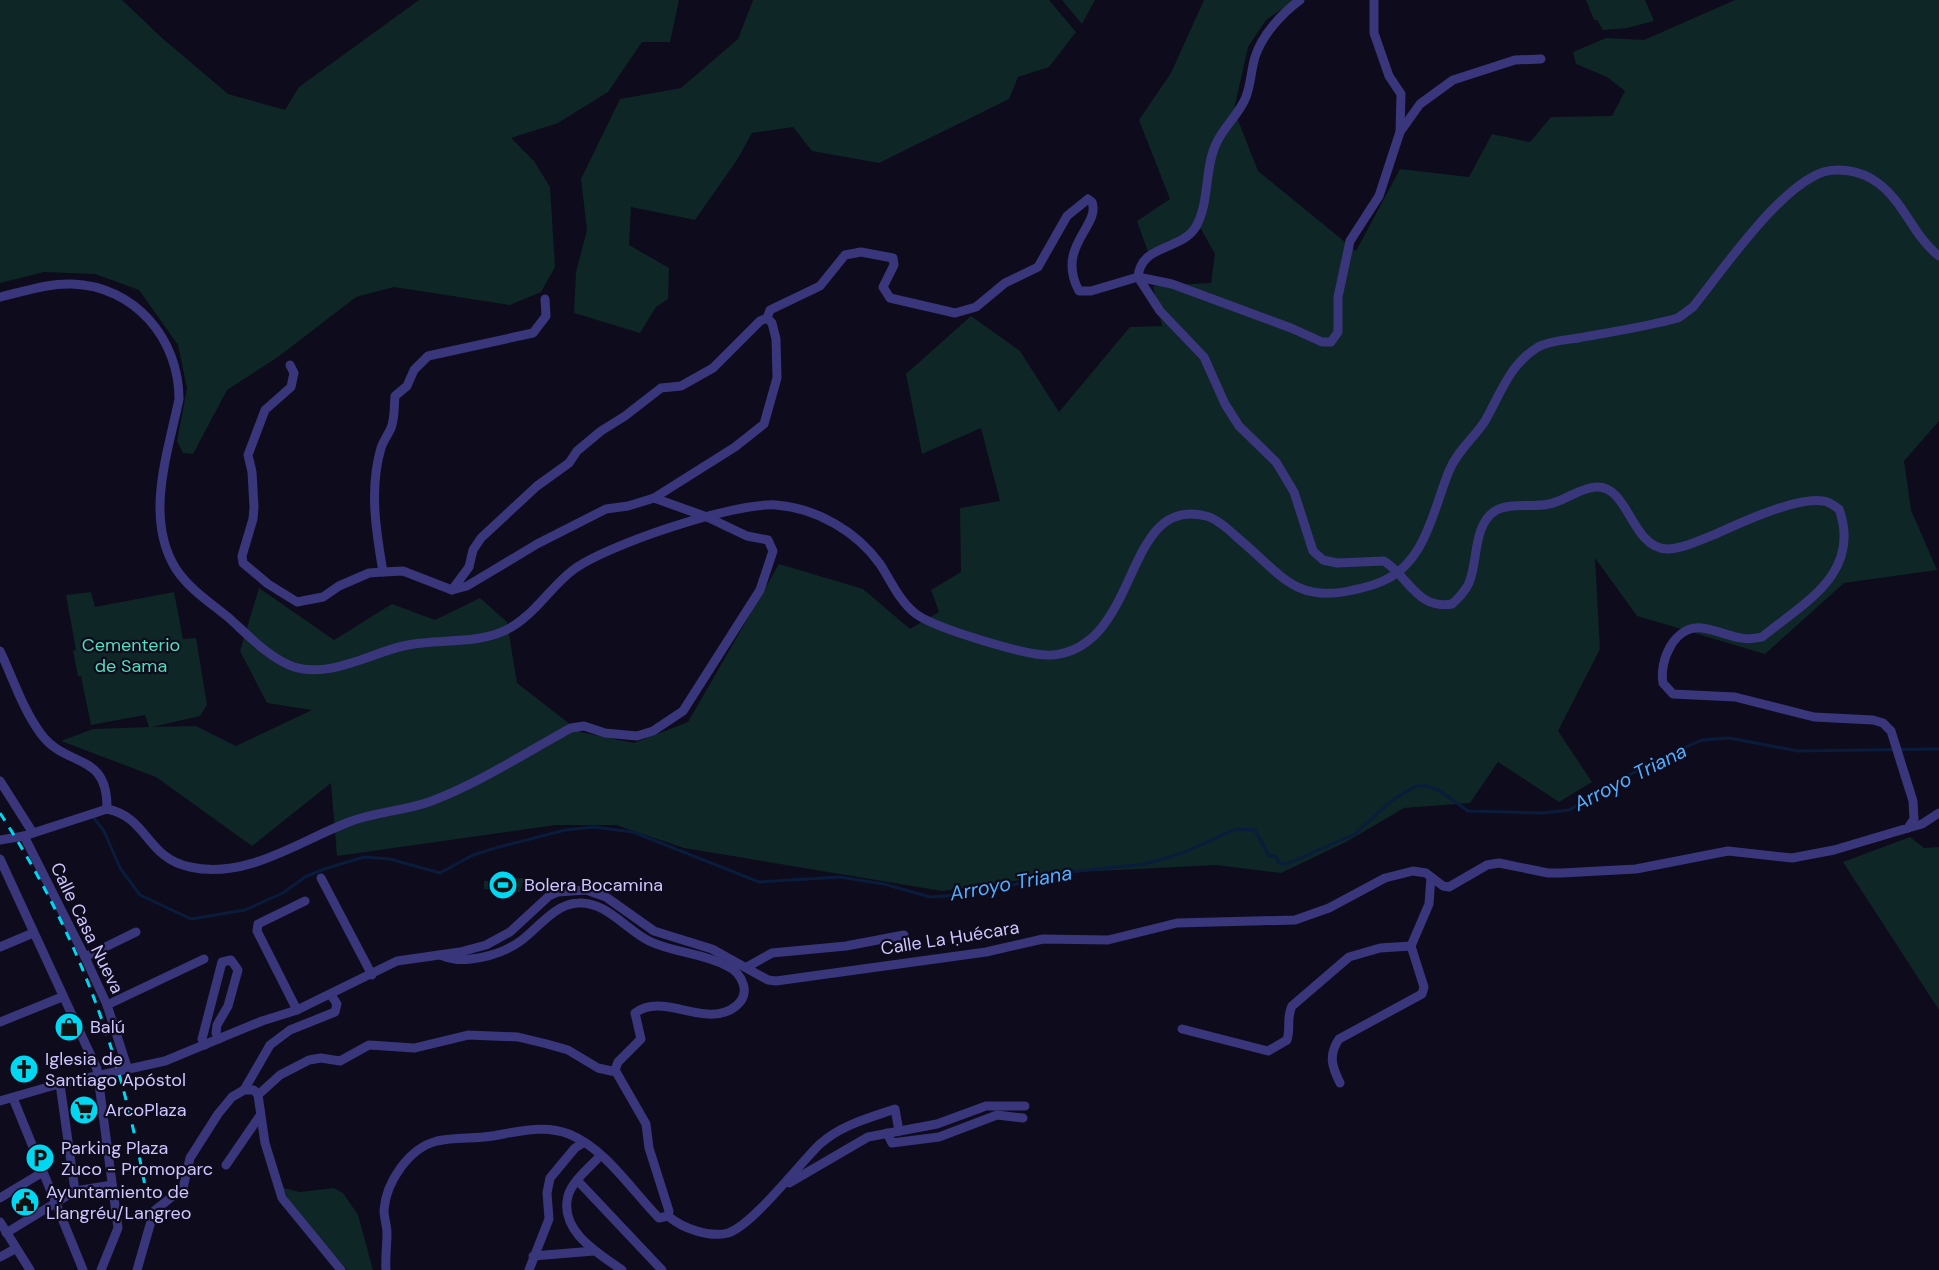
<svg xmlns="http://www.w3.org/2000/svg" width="1939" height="1270" viewBox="0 0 1939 1270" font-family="'DM Sans',sans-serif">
<rect width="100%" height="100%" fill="#0e0b1c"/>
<g fill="#0e2625">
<polygon points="0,0 122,0 162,38 228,94 285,110 299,87 419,0 679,0 670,42 642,42 608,92 558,123 511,138 534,161 550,187 555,267 541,292 510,305 394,287 356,297 278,357 227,390 193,454 183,453 177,441 187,388 178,345 139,290 95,274 44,272 0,283"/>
<polygon points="753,0 1049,0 1076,32 1049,67 1018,77 1009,99 879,163 812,151 793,127 752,133 737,160 695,220 631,207 629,245 669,268 668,299 656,307 640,333 574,313 576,272 587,230 581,179 620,99 681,88 738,39"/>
<polygon points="1062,0 1095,0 1082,24"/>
<polygon points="1204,0 1295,0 1266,20 1248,47 1234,110 1258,171 1356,251 1400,169 1469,177 1492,134 1530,142 1551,117 1612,116 1625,91 1607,77 1576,64 1573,52 1606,38 1644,40 1735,0 1939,0 1939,421 1904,461 1911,510 1937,570 1844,583 1765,654 1637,616 1595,558 1600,649 1558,731 1592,782 1559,802 1498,762 1470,803 1404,808 1346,842 1281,873 1216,865 1078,872 942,891 684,848 616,825 556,825 337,856 331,783 252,846 156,777 61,741 93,729 149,727 145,715 91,725 81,676 78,676 73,651 76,650 66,595 91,592 95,607 174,592 183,639 196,638 207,705 200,716 152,727 196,726 236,746 312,710 267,703 240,651 259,588 334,640 392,604 435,620 480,598 507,622 517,683 580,732 634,743 688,722 779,564 863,589 910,629 939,612 931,590 961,572 960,508 1000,501 981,428 922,454 906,374 971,316 1020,351 1059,412 1130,327 1162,326 1153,286 1211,283 1215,254 1201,229 1148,252 1137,221 1170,199 1139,120 1171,73"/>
<polygon points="1586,0 1645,0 1654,21 1627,28 1603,30 1597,20 1594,20"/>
<polygon points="1910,837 1924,848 1939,847 1939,1010 1843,862"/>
<polygon points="524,878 520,892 484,889 484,881"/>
<polygon points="283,1188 300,1192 334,1188 343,1193 358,1215 373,1270 347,1270 290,1202"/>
</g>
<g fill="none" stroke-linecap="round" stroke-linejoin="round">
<polyline stroke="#0a1c3c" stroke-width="3" points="93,817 104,831 120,868 140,895 191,919 245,910 283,893 305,877 324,869 364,857 390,859 440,873 473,855 499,847 565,830 594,827 633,832 759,882 839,877 884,884 930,897 972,894 1017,884 1041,875 1145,864 1180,854 1236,829 1255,830 1269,856 1276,856 1279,863 1287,864 1355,834 1391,801 1416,786 1428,786 1440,791 1468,811 1543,813 1569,810 1652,762 1702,740 1729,738 1798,751 1939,749"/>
<g stroke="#39367b" stroke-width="9">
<polyline points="1374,0 1374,33 1389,76 1401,94 1400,132"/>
<path d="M0,297C23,292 48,283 72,284C135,286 179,339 179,399C168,453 144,518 176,569C189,589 211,603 229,618C248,635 269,658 294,667C330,678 369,654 403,646C436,638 473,645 504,631C533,618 549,588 573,570C606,545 735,502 776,505C817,508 857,532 880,564C891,581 900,602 916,614C935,628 1029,657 1052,655C1142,647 1122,494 1206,516C1218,519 1230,531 1239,539C1280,573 1295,604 1353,590C1363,588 1374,585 1383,581C1426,562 1433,510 1449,471C1457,451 1474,438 1485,421C1501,393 1509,365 1538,347C1549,341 1565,340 1578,338C1611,332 1645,327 1678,318L1693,307C1724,268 1772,198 1814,176C1833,165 1861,170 1878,183C1905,203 1913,236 1939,256"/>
<polyline points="290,365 294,373 291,387 265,410 248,455 252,472 254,507 253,519 242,556 243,563 268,584 297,602 323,597 339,586 369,573 383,572 403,571 452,590 467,586 537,544 606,509 628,506 654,498 735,447 764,424 777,378 776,339 772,323 767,318"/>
<path d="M383,572C376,531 369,489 381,448C383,441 388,435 391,428C395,418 394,406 395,396L407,386L414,370L428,356L533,333L546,316L545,299"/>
<path d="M452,590L469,567L473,550L481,538L537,486L569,463L577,451L601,431L625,416L661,388L681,386L713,368L760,321L767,318L770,310L820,286L845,255L861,252L893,258L894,265L883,287L890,298L955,313L976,307L1005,283L1038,267L1067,216L1088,199L1092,202C1101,226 1055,246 1079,291H1091L1138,277L1172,284L1291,328L1322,342H1331L1338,332V297L1350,241L1379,196L1400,132L1420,104L1453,80L1515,60L1541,59"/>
<path d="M0,651C13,678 23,710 41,734C67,769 108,751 107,809"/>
<polyline points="0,781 33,833"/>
<polyline points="1908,828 1922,824 1939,813"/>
<polyline points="24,836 85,957 107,1005 128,1070"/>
<path d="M0,840L24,836L107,809C148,817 146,858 190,867C246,880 299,841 349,822C375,812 403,811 429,802C478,784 525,753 571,728L584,726L605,733L637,736L653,731L683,711L760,590L773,551L768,540L747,536L707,517L654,498"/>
<polyline points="0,859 97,1069 118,1228 101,1270"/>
<polyline points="321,878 372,975"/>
<polyline points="0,947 33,933"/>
<polyline points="85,957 136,932"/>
<polyline points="747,967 772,953 846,946 904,935"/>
<polyline points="107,1005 204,959"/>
<polyline points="297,1010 257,931 258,924 305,901"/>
<polyline points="0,1022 62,997"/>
<path d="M1182,1029L1268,1051L1287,1040C1291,1027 1286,1018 1292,1006L1349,957L1380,948L1411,946"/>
<polyline points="205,1045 202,1039 222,962 231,960 238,970 228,1006 217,1025 216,1033 219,1039"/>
<path d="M1340,1083C1332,1067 1328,1055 1339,1039L1422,994L1424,987L1411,946L1429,904L1431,877"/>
<polyline points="60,1084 75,1191"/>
<polyline points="244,1090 270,1045 290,1030 335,1012 337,1004 331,995"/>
<polyline points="258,1095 280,1075 309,1060 321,1058 340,1061 369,1045 414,1048 468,1035 518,1037 547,1044 568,1050 598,1068 616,1072"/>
<polyline points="13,1098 83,1270"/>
<path d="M0,1101L55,1085L165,1061L262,1021L297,1010L397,961L460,952L486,945L510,932L549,896L558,892L586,890L606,897L654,931L712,949L768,980L776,981L986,952L1043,939L1108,940L1177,923L1295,920L1329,908L1385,878L1413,871L1426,873L1443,886L1449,887L1487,865L1499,863L1548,873H1562L1636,869L1728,851L1792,858L1834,850L1908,828L1914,819L1913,801L1891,731L1883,723L1873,720L1814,717L1735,697L1673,694L1663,683C1659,661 1674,625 1702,628C1724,631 1739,643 1762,637C1804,603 1862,573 1839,509C1834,506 1829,501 1823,501C1794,497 1738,524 1711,536C1697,541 1682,549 1667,549C1631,548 1629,485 1596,487C1579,488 1565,501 1549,504C1532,508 1510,502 1495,511C1473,525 1478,562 1469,583C1465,591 1459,598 1452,604C1417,610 1409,577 1384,561L1337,563L1323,560L1313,551L1294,492L1276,462L1239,426L1225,404L1204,357L1160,311L1138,277C1141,244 1180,251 1195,228C1210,204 1204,169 1216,144C1223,127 1239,115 1246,97C1251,84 1251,70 1255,57C1262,35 1282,13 1300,0"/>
<polyline points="887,1133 892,1143 939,1137 997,1115 1023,1118"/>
<path d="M600,1156C590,1167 572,1181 568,1196C559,1231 598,1253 622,1270"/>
<polyline points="226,1165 259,1117"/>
<polyline points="577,1180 662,1270"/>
<polyline points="789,1183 868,1137 937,1124 986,1106 1025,1106"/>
<polyline points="0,1198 43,1172"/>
<path d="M668,1216C682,1228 709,1238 728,1233C752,1226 800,1163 820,1144C841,1125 869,1118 895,1109L899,1131"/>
<polyline points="0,1222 30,1270"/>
<polyline points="6,1233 75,1191 112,1185"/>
<polyline points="533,1256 594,1251"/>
<polyline points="0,1257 15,1249"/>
<polyline points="137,1270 154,1211 183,1188 190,1158 218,1114 232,1097 244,1090 254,1090 258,1095 265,1143 282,1198 341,1270"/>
<path d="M386,1270C385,1258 387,1246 387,1233C387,1226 384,1218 384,1210C386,1182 409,1148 437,1141C455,1137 474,1139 492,1136C517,1132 544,1124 569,1134C606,1149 632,1191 659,1218L668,1216L669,1211L649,1148L646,1124L615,1070L618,1062L641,1039L635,1013C663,991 707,1030 736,1006C752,993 742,973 727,966C703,953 674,953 649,941C625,929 606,901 578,903C555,904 539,927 522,940C507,951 489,957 471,959C460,960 451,960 440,955"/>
<polyline points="529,1270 549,1219 547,1193 550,1178 575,1148 583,1143"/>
</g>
<path stroke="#00d7f1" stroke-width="3" stroke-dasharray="9 8" stroke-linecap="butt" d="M0,813C76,930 120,1049 145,1186"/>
</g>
<defs>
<g id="stadium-disc" transform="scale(1.5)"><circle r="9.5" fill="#00d7f1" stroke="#0e0b1c"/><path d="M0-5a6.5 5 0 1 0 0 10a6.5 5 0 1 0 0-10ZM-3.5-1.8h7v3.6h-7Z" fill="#111"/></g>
<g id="shop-disc" transform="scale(1.5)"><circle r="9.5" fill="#00d7f1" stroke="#0e0b1c"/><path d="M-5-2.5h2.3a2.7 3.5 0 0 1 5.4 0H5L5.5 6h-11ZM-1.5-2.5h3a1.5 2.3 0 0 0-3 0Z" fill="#111"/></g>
<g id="church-disc" transform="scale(1.5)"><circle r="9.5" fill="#00d7f1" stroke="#0e0b1c"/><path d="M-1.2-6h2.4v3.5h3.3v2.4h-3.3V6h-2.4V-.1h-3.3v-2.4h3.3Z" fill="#111"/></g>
<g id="supermarket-disc" transform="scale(1.5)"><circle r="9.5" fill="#00d7f1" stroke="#0e0b1c"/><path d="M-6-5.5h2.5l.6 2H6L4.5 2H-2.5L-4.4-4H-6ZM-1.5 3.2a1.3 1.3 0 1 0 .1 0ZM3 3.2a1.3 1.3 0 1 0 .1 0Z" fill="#111"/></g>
<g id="parking-disc" transform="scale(1.5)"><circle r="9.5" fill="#00d7f1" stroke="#0e0b1c"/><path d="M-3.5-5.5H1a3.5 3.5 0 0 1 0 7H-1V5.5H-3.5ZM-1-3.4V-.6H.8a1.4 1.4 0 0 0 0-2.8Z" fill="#111"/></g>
<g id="civic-disc" transform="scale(1.5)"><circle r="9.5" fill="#00d7f1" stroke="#0e0b1c"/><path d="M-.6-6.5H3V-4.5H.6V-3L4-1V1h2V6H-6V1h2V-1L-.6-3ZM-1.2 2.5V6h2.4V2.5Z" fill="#111"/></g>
</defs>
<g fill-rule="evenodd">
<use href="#stadium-disc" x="503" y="885"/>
<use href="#shop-disc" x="69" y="1027"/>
<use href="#church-disc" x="24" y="1069"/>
<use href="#supermarket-disc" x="84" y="1110"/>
<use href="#parking-disc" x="40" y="1158"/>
<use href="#civic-disc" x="25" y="1202"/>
</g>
<g text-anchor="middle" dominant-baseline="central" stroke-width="4.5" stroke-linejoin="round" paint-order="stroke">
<g font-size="18" fill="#53debd" stroke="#0e0b1c">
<text x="131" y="645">Cementerio<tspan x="131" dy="21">de Sama</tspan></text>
</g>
<g font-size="18" fill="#cdc6ff" stroke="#0e0b1c" text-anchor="start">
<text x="524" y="885">Bolera Bocamina</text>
<text x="90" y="1027">Balú</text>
<text x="45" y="1059">Iglesia de<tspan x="45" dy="21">Santiago Apóstol</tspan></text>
<text x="105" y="1110">ArcoPlaza</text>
<text x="61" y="1148">Parking Plaza<tspan x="61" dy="21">Zuco - Promoparc</tspan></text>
<text x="46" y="1192">Ayuntamiento de<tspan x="46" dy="21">Llangréu/Langreo</tspan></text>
</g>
<g font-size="18" fill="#cdc6ff" stroke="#0e0b1c">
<text transform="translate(87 928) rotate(64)">Calle Casa Nueva</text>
<text transform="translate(950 938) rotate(-9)">Calle La Ḥuécara</text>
</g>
<g font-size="20" font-style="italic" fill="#54aeff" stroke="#0e0b1c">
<text transform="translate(1630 777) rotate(-27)">Arroyo Triana</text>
<text transform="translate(1011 883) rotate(-10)">Arroyo Triana</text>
</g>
</g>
</svg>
